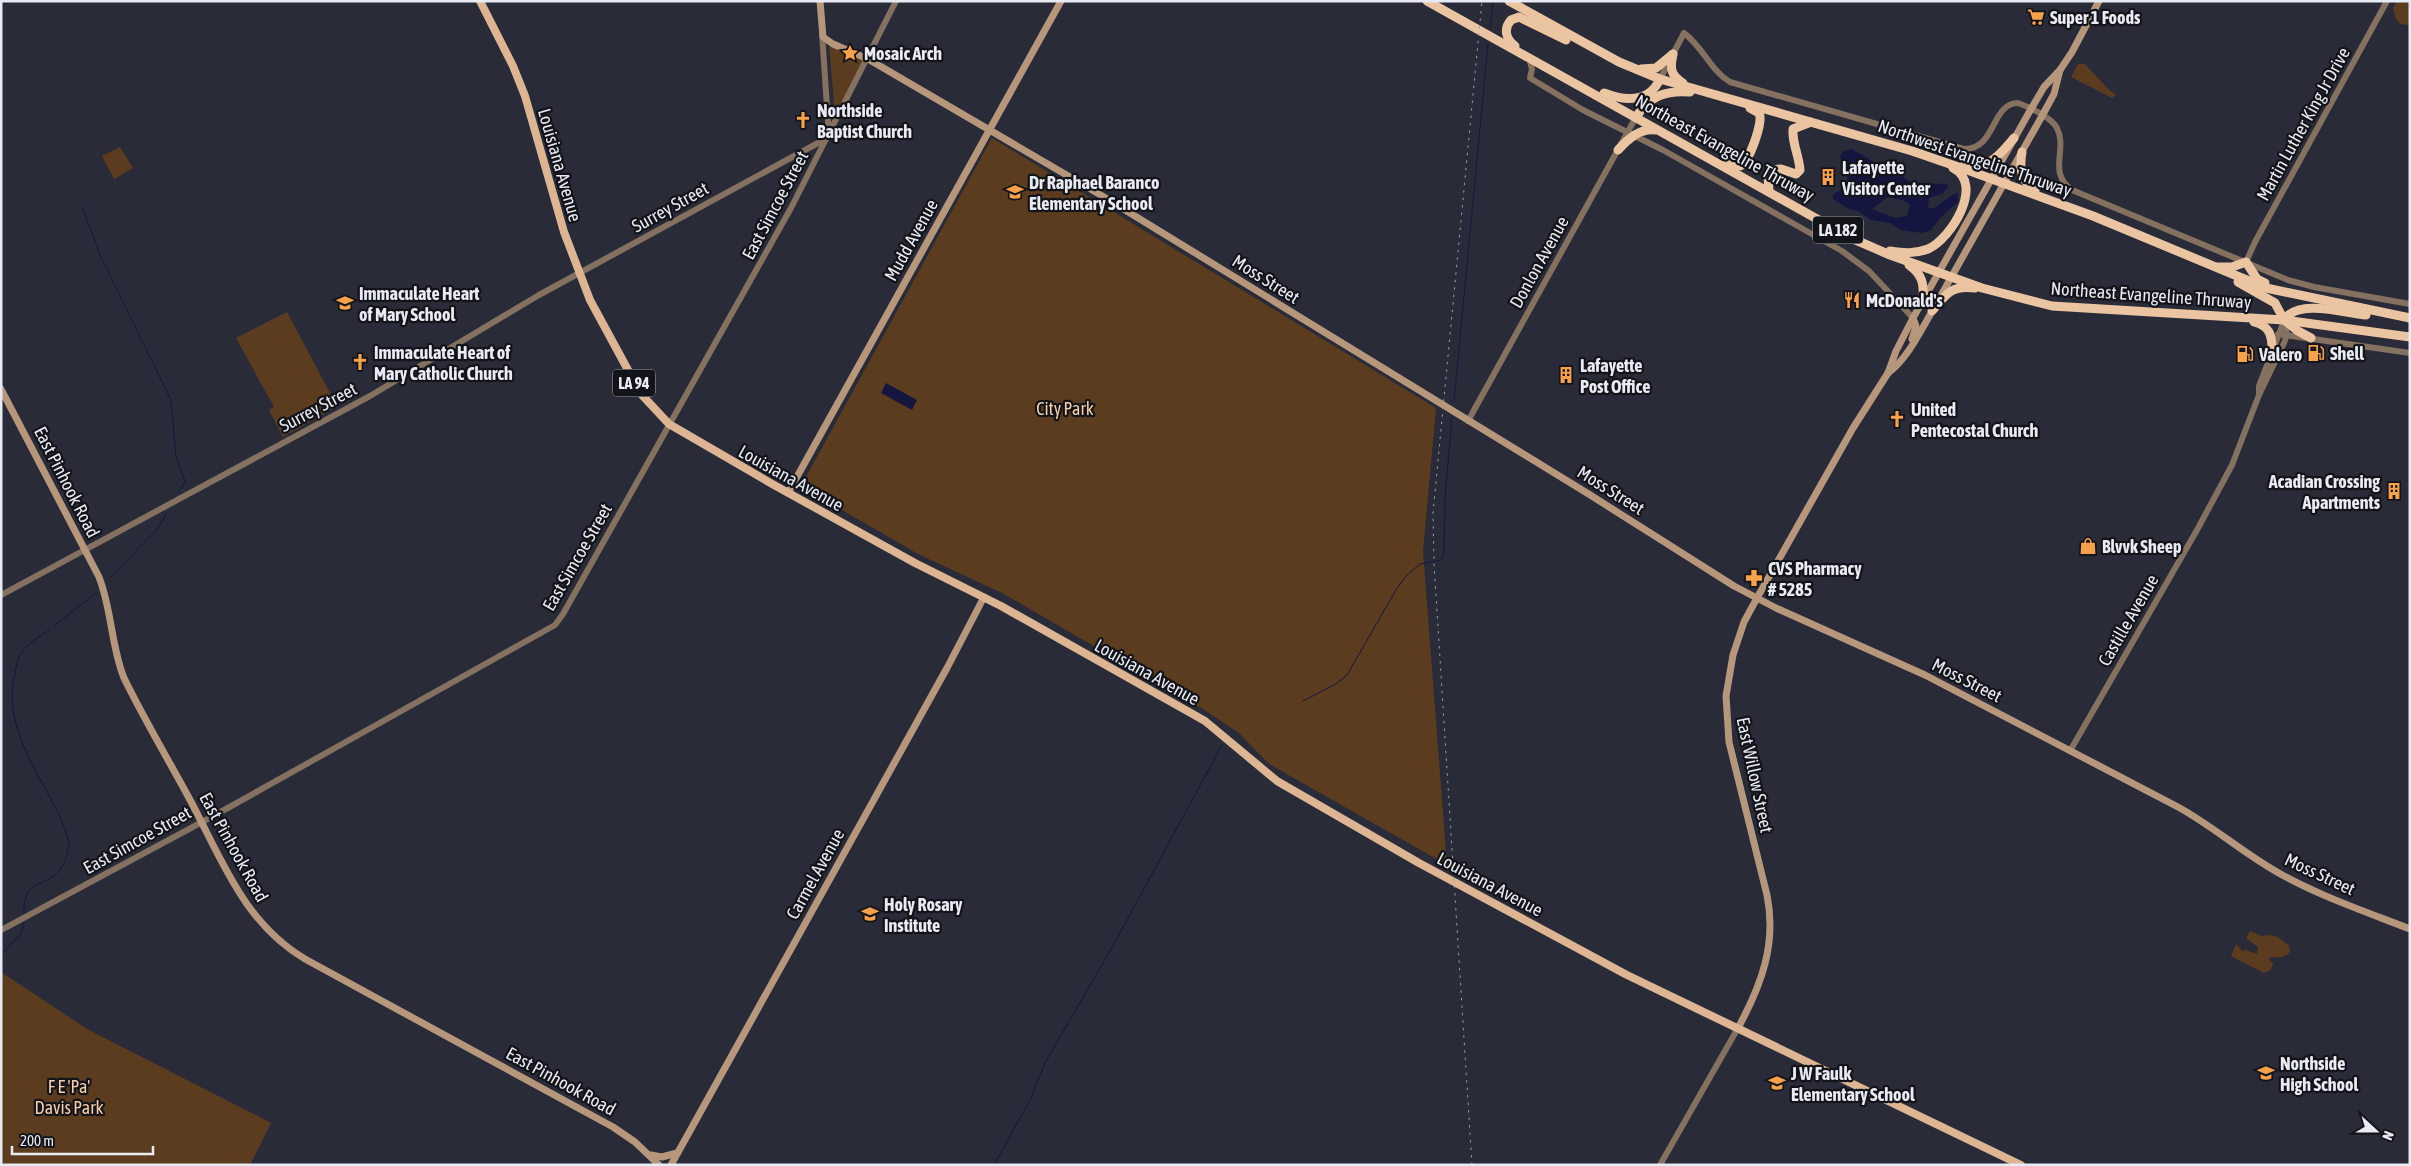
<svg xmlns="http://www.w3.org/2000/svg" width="2411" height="1166" viewBox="0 0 2411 1166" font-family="'Asap Condensed',sans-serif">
<rect width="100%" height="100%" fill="#292b38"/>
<g fill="#5c3c1f">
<polygon points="2397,1 2410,1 2408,7 2410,9 2410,27 2409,25 2400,24 2396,19 2393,8"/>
<polygon points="829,46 865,60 835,115"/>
<polygon points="2078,64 2085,64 2109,90 2116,95 2112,98 2071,77"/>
<polygon points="992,138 1436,408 1423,551 1447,865 1269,764 1239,733 1203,709 1002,593 918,554 801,486"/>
<polygon points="120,147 133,168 114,179 102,156"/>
<polygon points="287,312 337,406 283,437 269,410 274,407 236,338"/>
<path d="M2250,931L2262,936L2270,935L2278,937L2289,946L2290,952C2284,958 2278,958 2270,957L2269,960L2273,963L2271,970L2264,973L2231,956L2236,944L2242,951L2246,950L2257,954L2258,947L2246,938Z"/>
<polygon points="1,972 87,1029 271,1123 250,1165 1,1165"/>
</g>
<g fill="#141640" fill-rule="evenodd">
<path d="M1852,149L1879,165L1895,171L1912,183L1947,184L1948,187L1942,194L1929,198L1928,208H1934L1952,195L1958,193V202L1941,217L1931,230L1922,233L1901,230L1890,223L1871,220L1858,211L1849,209L1833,199V195L1844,187L1848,180L1840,156L1844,151ZM1888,197L1902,200L1910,204L1907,216L1895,218L1872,209Z"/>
<polygon points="886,383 917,400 912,410 881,393"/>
</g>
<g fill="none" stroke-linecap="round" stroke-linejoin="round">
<g stroke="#141640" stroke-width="1">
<polyline points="1490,28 1493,1"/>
<polyline points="82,207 101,257 171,400 176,457 185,481 181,489"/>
<polyline points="1454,401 1488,44"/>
<polyline points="110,578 158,528 167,513"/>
<polyline points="55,625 96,593"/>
<polyline points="1303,701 1336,684 1347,675 1397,588 1407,575 1420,564 1441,560 1444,553 1445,497 1452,417"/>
<path d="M24,914C22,874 50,890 63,865C67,858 68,850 69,842C53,785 0,737 15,674C16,667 17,658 22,652C28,643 40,637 49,630"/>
<polyline points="1,955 21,934 24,921"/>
<polyline points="994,1165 1030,1100 1046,1061 1114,944 1222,745"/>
</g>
<g stroke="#847160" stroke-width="6">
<polyline points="1529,58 1532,69 1530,78 1583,110 1663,150 1842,251 1869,271 1913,318"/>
<path d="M1660,79L1684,33C1703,47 1710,70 1730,82L1964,149C1996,150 1991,103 2018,103C2029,107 2051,117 2057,128C2068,150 2047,172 2072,190L2288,280L2314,287L2410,304"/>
<polyline points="2246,262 2255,242 2387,1"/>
<polyline points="2278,334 2410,353"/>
<polyline points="2259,394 2259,386 2284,321"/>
<polyline points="1468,421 1636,117"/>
<polyline points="1,595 370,396 539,295 829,137 822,33"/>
<polyline points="2070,751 2197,530 2232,465 2259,395 2284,343 2287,335 2284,320"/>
<polyline points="1,930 217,814 555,625 563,614 791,208 896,1"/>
<polyline points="1660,1165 1738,1028"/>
</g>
<g stroke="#b6977c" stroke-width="7">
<path d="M820,1L823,37L833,44L868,59L1099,194L1587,493L1734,586L1776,608L1925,675L2178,807C2209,824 2236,847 2267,866C2308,892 2364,911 2410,929"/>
<polyline points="1939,299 2042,116 2054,94 2060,70"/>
<polyline points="1912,339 1916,326 1913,318"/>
<polyline points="1888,373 1896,351 1913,318 2031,109 2044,87 2060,70 2072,52 2099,1"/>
<path d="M1,389L99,577C112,610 111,646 124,678C144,719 168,759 189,798C222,859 243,922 305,959L613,1127L635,1142L659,1165"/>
<polyline points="788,493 1061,1"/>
<path d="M1738,1028C1761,986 1777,944 1767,895L1729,742L1726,696L1733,655L1744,622L1757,598L1853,428L1888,373C1908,358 1921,330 1934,308"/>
<polyline points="651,1155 662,1157 677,1153"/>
<polyline points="671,1165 947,668 984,597"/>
</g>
<polyline stroke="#ddb592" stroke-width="8" points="480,1 513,66 525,96 564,232 590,300 641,394 669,424 774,485 915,563 1001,606 1205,721 1277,781 1419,863 1627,975 2021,1165"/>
<g stroke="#ebc4a2" stroke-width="9">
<polyline points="1427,1 1851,238 1890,255 1982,288 2052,306 2284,320 2410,337"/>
<polyline points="1509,1 1619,62 1660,79 1912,151 1970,171 2093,216 2266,288 2410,318"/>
<path d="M1515,46C1506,39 1503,29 1511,20L1519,17L1566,40"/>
<path d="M1673,54C1670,68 1670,75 1683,83"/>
<polyline points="1641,69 1656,68 1673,54"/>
<path d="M1604,93C1625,101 1649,103 1660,79"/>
<path d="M1636,117C1650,96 1665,90 1690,92"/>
<path d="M1618,150C1628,139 1640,128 1655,130"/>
<path d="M2022,152C2019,170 2021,180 2035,191"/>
<path d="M1726,163L1740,166C1749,163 1764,121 1759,113L1750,108"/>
<path d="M1963,166C1991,167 1997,158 2014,138"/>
<path d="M1769,191L1768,177L1771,170L1781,169L1796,174L1800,170C1799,155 1792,144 1793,129L1811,122"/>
<path d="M1890,251C1903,253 1915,254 1928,249C1951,239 1985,184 1953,168"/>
<path d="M1909,265C1923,275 1924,284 1923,301"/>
<polyline points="2218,267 2232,267 2246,262 2257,279 2265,283"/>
<polyline points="2238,282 2275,303 2284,320 2298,331 2311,338"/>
<path d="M1932,311C1946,294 1951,285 1975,288"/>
<path d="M2284,320C2298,298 2345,313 2366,315"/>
<path d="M2254,322C2269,326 2272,334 2272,349"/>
</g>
<polyline stroke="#999ba6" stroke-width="1" stroke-dasharray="2.5 5" stroke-linecap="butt" points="1472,1165 1434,564 1433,513 1482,1"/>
</g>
<defs>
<g id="supermarket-bare" transform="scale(1.35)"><path d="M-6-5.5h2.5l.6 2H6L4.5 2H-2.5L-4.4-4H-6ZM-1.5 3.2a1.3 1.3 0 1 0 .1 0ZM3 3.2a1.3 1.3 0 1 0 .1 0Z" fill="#f7a14a" stroke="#13141a" stroke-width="2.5" paint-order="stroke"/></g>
<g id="sight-bare" transform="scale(1.35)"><path d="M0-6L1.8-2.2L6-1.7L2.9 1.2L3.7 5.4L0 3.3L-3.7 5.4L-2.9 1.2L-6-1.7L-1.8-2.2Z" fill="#f7a14a" stroke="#13141a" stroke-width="2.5" paint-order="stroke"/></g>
<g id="church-bare" transform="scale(1.35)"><path d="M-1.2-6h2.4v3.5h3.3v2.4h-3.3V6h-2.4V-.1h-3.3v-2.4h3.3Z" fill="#f7a14a" stroke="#13141a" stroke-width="2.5" paint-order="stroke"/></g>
<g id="building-bare" transform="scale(1.35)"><path d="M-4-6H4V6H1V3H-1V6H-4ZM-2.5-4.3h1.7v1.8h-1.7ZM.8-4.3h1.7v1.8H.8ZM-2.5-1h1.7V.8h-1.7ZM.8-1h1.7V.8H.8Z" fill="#f7a14a" stroke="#13141a" stroke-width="2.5" paint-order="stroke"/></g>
<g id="school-bare" transform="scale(1.35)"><path d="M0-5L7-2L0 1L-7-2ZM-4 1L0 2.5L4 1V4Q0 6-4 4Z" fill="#f7a14a" stroke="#13141a" stroke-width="2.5" paint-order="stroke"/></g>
<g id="restaurant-bare" transform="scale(1.35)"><path d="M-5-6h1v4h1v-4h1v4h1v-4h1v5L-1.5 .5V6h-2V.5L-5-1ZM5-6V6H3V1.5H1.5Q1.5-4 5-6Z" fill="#f7a14a" stroke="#13141a" stroke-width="2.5" paint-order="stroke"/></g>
<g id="fuel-bare" transform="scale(1.35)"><path d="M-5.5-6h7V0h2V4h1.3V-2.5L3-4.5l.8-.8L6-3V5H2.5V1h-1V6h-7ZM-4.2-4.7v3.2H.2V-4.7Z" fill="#f7a14a" stroke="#13141a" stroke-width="2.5" paint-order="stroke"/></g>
<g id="shop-bare" transform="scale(1.35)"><path d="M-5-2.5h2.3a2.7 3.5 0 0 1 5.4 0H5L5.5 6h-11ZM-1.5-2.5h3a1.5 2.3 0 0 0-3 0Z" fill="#f7a14a" stroke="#13141a" stroke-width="2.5" paint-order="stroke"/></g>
<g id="pharmacy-bare" transform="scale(1.35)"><path d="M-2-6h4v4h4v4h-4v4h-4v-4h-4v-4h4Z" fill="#f7a14a" stroke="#13141a" stroke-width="2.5" paint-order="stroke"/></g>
</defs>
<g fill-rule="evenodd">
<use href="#supermarket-bare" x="2036" y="17"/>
<use href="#sight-bare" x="850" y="53"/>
<use href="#church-bare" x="803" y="120"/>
<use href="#building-bare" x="1828" y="177"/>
<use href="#school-bare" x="1015" y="192"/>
<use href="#restaurant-bare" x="1852" y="300"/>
<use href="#school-bare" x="345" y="303"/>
<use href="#fuel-bare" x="2316" y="353"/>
<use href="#fuel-bare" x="2245" y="354"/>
<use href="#church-bare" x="360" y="362"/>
<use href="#building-bare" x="1566" y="375"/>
<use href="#church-bare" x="1897" y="419"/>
<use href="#building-bare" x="2394" y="491"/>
<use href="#shop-bare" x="2088" y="546"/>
<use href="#pharmacy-bare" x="1754" y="578"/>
<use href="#school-bare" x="870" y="914"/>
<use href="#school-bare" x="2266" y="1073"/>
<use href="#school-bare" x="1777" y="1083"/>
</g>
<g text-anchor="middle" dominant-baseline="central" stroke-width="4.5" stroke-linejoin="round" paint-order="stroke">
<g fill="#13141a" stroke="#a9aab3" stroke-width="1">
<rect x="1813" y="216.5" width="50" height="27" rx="4"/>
<rect x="613" y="369.5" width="42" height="27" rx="4"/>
</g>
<g font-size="16" font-weight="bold" fill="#e9ebf4">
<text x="1838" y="230">LA 182</text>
<text x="634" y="383">LA 94</text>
</g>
<g font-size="18" font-weight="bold" fill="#e9ebf4" stroke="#13141a" text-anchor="start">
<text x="2050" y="17">Super 1 Foods</text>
<text x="864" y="53">Mosaic Arch</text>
<text x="817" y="110">Northside<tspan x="817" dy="21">Baptist Church</tspan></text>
<text x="1842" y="167">Lafayette<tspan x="1842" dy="21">Visitor Center</tspan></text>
<text x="1029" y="182">Dr Raphael Baranco<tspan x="1029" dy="21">Elementary School</tspan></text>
<text x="359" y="293">Immaculate Heart<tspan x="359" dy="21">of Mary School</tspan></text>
<text x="1866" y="300">McDonald's</text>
<text x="374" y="352">Immaculate Heart of<tspan x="374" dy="21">Mary Catholic Church</tspan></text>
<text x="2330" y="353">Shell</text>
<text x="2259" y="354">Valero</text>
<text x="1580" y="365">Lafayette<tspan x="1580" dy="21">Post Office</tspan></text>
<text x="1911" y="409">United<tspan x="1911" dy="21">Pentecostal Church</tspan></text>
<text x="2380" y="481" text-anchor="end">Acadian Crossing<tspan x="2380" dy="21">Apartments</tspan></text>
<text x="2102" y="546">Blvvk Sheep</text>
<text x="1768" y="568">CVS Pharmacy<tspan x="1768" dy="21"># 5285</tspan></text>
<text x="884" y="904">Holy Rosary<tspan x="884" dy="21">Institute</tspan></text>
<text x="2280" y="1063">Northside<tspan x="2280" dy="21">High School</tspan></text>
<text x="1791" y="1073">J W Faulk<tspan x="1791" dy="21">Elementary School</tspan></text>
</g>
<g font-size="18" fill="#e9ebf4" stroke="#13141a">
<text transform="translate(2303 124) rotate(-61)">Martin Luther King Jr Drive</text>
<text transform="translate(1725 148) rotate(29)">Northeast Evangeline Thruway</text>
<text transform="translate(1975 158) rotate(19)">Northwest Evangeline Thruway</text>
<text transform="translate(560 165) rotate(74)">Louisiana Avenue</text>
<text transform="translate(775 205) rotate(-62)">East Simcoe Street</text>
<text transform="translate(670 207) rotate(-29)">Surrey Street</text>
<text transform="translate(911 240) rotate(-61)">Mudd Avenue</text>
<text transform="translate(1539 262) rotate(-61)">Donlon Avenue</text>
<text transform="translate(1266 279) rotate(32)">Moss Street</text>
<text transform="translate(2151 295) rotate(4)">Northeast Evangeline Thruway</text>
<text transform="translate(318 407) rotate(-28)">Surrey Street</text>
<text transform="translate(791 478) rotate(29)">Louisiana Avenue</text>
<text transform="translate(67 482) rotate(63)">East Pinhook Road</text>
<text transform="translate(1611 490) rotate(32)">Moss Street</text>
<text transform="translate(577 557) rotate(-60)">East Simcoe Street</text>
<text transform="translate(2128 620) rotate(-60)">Castille Avenue</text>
<text transform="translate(1147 672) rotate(29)">Louisiana Avenue</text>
<text transform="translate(1967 680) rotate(27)">Moss Street</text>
<text transform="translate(1755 775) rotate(78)">East Willow Street</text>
<text transform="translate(137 840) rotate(-29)">East Simcoe Street</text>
<text transform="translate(234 847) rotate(61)">East Pinhook Road</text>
<text transform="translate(815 874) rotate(-61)">Carmel Avenue</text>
<text transform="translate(2320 874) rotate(25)">Moss Street</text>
<text transform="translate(1490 884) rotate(28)">Louisiana Avenue</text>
<text transform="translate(561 1081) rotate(29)">East Pinhook Road</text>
</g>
<g font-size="18" fill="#f6ceab" stroke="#13141a">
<text x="1065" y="408">City Park</text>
<text x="69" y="1086">F E 'Pa'<tspan x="69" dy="21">Davis Park</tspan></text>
</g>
</g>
<rect width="2411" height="1166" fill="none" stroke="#e9ebf4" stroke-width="5"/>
<g transform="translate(2376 1131) rotate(111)" stroke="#13141a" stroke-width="4" paint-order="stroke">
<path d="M0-4L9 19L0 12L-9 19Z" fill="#e9ebf4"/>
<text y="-8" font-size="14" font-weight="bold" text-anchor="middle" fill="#e9ebf4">N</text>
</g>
<path d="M12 1146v8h141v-8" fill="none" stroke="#e9ebf4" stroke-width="2.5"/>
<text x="20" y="1146" font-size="15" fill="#e9ebf4" stroke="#13141a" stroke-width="4" paint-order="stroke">200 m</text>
</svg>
